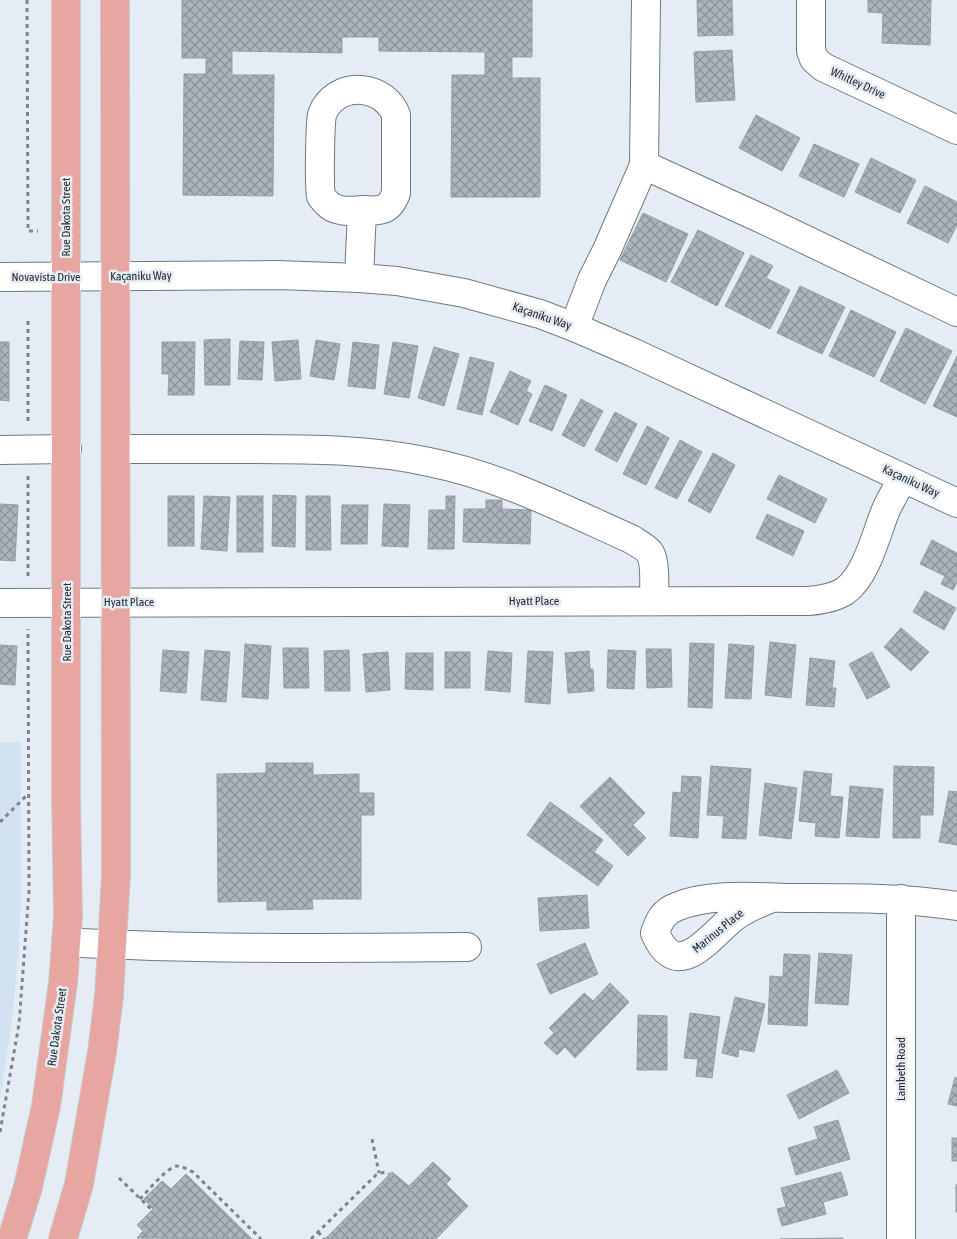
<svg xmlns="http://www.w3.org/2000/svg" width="957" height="1239" viewBox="0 0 957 1239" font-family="'Asap Condensed',sans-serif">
<defs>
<pattern id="building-cross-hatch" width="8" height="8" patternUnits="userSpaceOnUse" patternTransform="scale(1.25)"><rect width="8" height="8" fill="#acb4bc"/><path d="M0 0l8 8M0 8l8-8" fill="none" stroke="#8c9299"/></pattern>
</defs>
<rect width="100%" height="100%" fill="#e4edf5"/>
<polygon fill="#d3e2f0" points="0,742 21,742 21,894 19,943 12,1023 0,1098"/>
<g fill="url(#building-cross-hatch)" stroke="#959da5">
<polygon points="182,0 532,0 532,57 512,57 512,78 540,78 540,197 451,197 452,75 485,75 485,52 379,51 379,37 342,37 342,53 232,51 232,75 274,75 273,196 183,195 184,74 206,74 206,58 182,58"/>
<polygon points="697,0 732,0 733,35 698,36"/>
<polygon points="868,0 931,0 930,45 882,43 883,13 868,12"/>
<polygon points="732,50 735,100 696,102 694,52"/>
<polygon points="756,115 800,138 782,171 739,148"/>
<polygon points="814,144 859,164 844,197 799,176"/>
<polygon points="871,158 916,180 900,213 855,192"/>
<polygon points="925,186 957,202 957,225 948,243 907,223"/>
<polygon points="643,213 688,234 666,282 620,260"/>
<polygon points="698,230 744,253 717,306 671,282"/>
<polygon points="751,255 773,266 766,278 790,290 770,329 725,306"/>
<polygon points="800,286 845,307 822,354 777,333"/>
<polygon points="851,310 896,332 874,377 829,356"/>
<polygon points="906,328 952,351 925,404 880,381"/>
<polygon points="230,339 230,385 205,385 204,340"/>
<polygon points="298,340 301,379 275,381 272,342"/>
<polygon points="316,340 340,344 334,380 310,376"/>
<polygon points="240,341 264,342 262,380 238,379"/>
<polygon points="0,342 9,342 9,401 0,400"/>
<polygon points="162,342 195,342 194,395 168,395 169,374 162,374"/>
<polygon points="353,342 379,345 375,389 348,386"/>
<polygon points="393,342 418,346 409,398 384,394"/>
<polygon points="434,347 459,354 444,406 418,398"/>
<polygon points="957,356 957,417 933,406"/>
<polygon points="470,357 494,363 482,415 457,409"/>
<polygon points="510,371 531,381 526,391 532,394 518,425 490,412"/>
<polygon points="545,385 567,395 552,431 529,421"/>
<polygon points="581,399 603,411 584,447 562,435"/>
<polygon points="615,412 637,424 617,462 595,450"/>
<polygon points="647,426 669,438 646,485 623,474"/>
<polygon points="680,440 702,452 677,499 655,488"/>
<polygon points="713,453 735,465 710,513 688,501"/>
<polygon points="779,475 827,499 815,523 767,499"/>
<polygon points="273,495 296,496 295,547 272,546"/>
<rect x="168" y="496" width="26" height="50"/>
<polygon points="204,496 230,497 227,551 201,549"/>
<rect x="237" y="496" width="26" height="56"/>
<polygon points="306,496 330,496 331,550 306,550"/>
<polygon points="446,496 455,496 454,549 428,549 429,510 446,510"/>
<polygon points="486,500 502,500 502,509 531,510 530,544 463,542 464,509 486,509"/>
<polygon points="0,504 18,505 15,561 0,560"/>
<polygon points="384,504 410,505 408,547 382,546"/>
<polygon points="342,505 368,505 367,544 341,544"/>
<polygon points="767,514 804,531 793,556 756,538"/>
<polygon points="932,540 957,553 957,582 953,590 941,584 945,576 920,564"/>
<polygon points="925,591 956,608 944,630 913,612"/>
<polygon points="901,628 929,652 911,671 884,647"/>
<polygon points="770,642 796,645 791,698 765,695"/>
<polygon points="690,643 714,644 712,708 688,707"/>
<polygon points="245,644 271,646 268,699 242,697"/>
<polygon points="729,644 754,646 751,699 725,698"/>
<polygon points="0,645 17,646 15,685 0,684"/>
<polygon points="283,648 308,648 309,688 284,688"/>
<polygon points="646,649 671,649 672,687 647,688"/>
<polygon points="163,650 189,652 186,693 160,691"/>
<polygon points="205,650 230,652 226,702 201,700"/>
<polygon points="349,650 350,691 325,691 324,651"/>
<polygon points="608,650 636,651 634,689 607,688"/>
<polygon points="488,651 512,653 510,692 485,690"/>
<polygon points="528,651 553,652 550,704 525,702"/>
<polygon points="589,651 590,669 593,669 594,691 568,693 565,653"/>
<polygon points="388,652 390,690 366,692 363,654"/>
<rect x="445" y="652" width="25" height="36"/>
<polygon points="872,652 890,687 867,699 849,664"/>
<polygon points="406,653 433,653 433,690 405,689"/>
<polygon points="810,658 835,661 832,688 836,688 834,707 806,705"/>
<polygon points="266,763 313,763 313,775 359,774 359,793 374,793 374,815 361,815 361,899 312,899 313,909 267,910 267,901 218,902 217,774 266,773"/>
<polygon points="711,766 751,769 746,839 722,838 724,816 707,815"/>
<polygon points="894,766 934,767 933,815 920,815 920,838 893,838"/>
<polygon points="804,771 832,774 830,796 843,797 839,838 815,836 816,823 799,821"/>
<polygon points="682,776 701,777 698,838 670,836 673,792 681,793"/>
<polygon points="610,777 645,813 633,825 646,838 628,856 580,806"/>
<polygon points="765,783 797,788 791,839 759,835"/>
<polygon points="850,786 883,789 879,838 846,836"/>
<polygon points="949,791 957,792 957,845 939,842"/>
<polygon points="550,802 603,840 594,852 613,866 598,886 527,835"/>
<polygon points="587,895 589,928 540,931 538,898"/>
<polygon points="585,943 598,974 550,994 537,964"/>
<polygon points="819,953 852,955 848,1005 815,1003"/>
<polygon points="784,954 810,955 807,1026 768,1024 770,976 783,977"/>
<polygon points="610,983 629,1002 575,1058 565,1047 557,1055 544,1043 554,1033 549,1028 584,993 593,1001"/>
<polygon points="735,997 765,1004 754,1052 739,1049 738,1057 722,1053"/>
<polygon points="690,1013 720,1017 712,1078 696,1076 698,1059 684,1058"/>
<polygon points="638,1015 667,1016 667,1070 637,1070"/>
<polygon points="837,1070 849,1093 799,1119 787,1095"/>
<polygon points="955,1077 957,1078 957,1106 948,1104"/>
<polygon points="838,1120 850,1159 796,1175 788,1148 818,1139 814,1127"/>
<rect x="952" y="1138" width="5" height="23"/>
<polygon points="433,1162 451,1179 446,1184 468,1206 436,1239 325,1239 392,1172 409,1186"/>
<polygon points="841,1172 848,1195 823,1202 826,1214 782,1226 777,1209 786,1207 781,1188"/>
<polygon points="186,1174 252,1239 137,1238 143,1231 137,1225 153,1209 144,1199 162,1181 171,1189"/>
<rect x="956" y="1185" width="1" height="27"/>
<polygon points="843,1238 843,1239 780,1239"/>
</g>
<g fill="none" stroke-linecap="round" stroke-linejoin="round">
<g stroke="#70787f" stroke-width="30">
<g id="minor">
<polyline points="811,0 811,51 814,59 823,67 957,130"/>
<polyline points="644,165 760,218 957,312"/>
<polyline points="0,277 278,275 359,278 397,281 464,293 540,314 574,327 634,353 957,503"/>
<path d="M359,278L362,210C380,211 389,212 396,193V115C385,86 342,80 325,108C324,110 323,112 322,115C320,124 319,187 321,196C322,198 324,200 326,202C335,213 350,211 362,210"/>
<polyline points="574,327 592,280 607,250 644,165 646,0"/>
<path d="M116,449C160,449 204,449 248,449C309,449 370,449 429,462C500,476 566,510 631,539C637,543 646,547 650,553C656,563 654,590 654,601"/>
<polyline points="0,450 67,449"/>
<path d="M0,603L808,601C821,600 834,598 845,591C866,576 876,535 885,512C890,500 897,489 903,478"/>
<path d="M772,898C759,903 746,908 734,917C710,936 677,985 655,933C659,921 663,912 676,907C708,893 754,897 789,898C845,898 901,897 957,906"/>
<polyline points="901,899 901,1239"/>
<path d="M66,942C200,950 333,948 467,947"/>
</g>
</g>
<g stroke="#cbcccc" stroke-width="30">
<g id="major">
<polyline points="12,1239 28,1187 46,1106 63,983 68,917 66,797 66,0"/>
<polyline points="63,1239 79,1184 102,1052 109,996 116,875 115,0"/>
</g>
</g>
<g stroke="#7e8489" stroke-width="3" stroke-dasharray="4 4" stroke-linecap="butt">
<polyline points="27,0 28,231 38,231"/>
<polyline points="28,321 28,425"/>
<polyline points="28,476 28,577"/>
<polyline points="0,822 28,794"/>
<polyline points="0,1132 19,1024 29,891 28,629"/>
<polyline points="372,1139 379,1173"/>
<polyline points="119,1178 152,1210"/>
<path d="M140,1199C148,1191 166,1168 177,1166C183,1166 188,1170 193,1172L261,1239"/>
<polyline points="318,1232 324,1239"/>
<path d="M311,1239L376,1175C380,1173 385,1171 389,1174"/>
</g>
<use href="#minor" stroke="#fff" stroke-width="28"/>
<use href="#major" stroke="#e7a6a0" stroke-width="28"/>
</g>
<g text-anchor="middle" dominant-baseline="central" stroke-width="5" stroke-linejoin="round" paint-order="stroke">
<g font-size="12" fill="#26292c" stroke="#e4edf5">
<text transform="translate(858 83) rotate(25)">Whitley Drive</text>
<text transform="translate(66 217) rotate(-90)">Rue Dakota Street</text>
<text transform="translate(141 276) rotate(-1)">Kaçaniku Way</text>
<text x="46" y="277">Novavista Drive</text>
<text transform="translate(542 316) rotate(19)">Kaçaniku Way</text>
<text transform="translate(911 481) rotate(25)">Kaçaniku Way</text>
<text x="534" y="601">Hyatt Place</text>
<text x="129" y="602">Hyatt Place</text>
<text transform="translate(67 622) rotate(-90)">Rue Dakota Street</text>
<text transform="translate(718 931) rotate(-39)">Marinus Place</text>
<text transform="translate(57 1027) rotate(-82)">Rue Dakota Street</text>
<text transform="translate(901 1069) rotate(-90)">Lambeth Road</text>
</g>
</g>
</svg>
